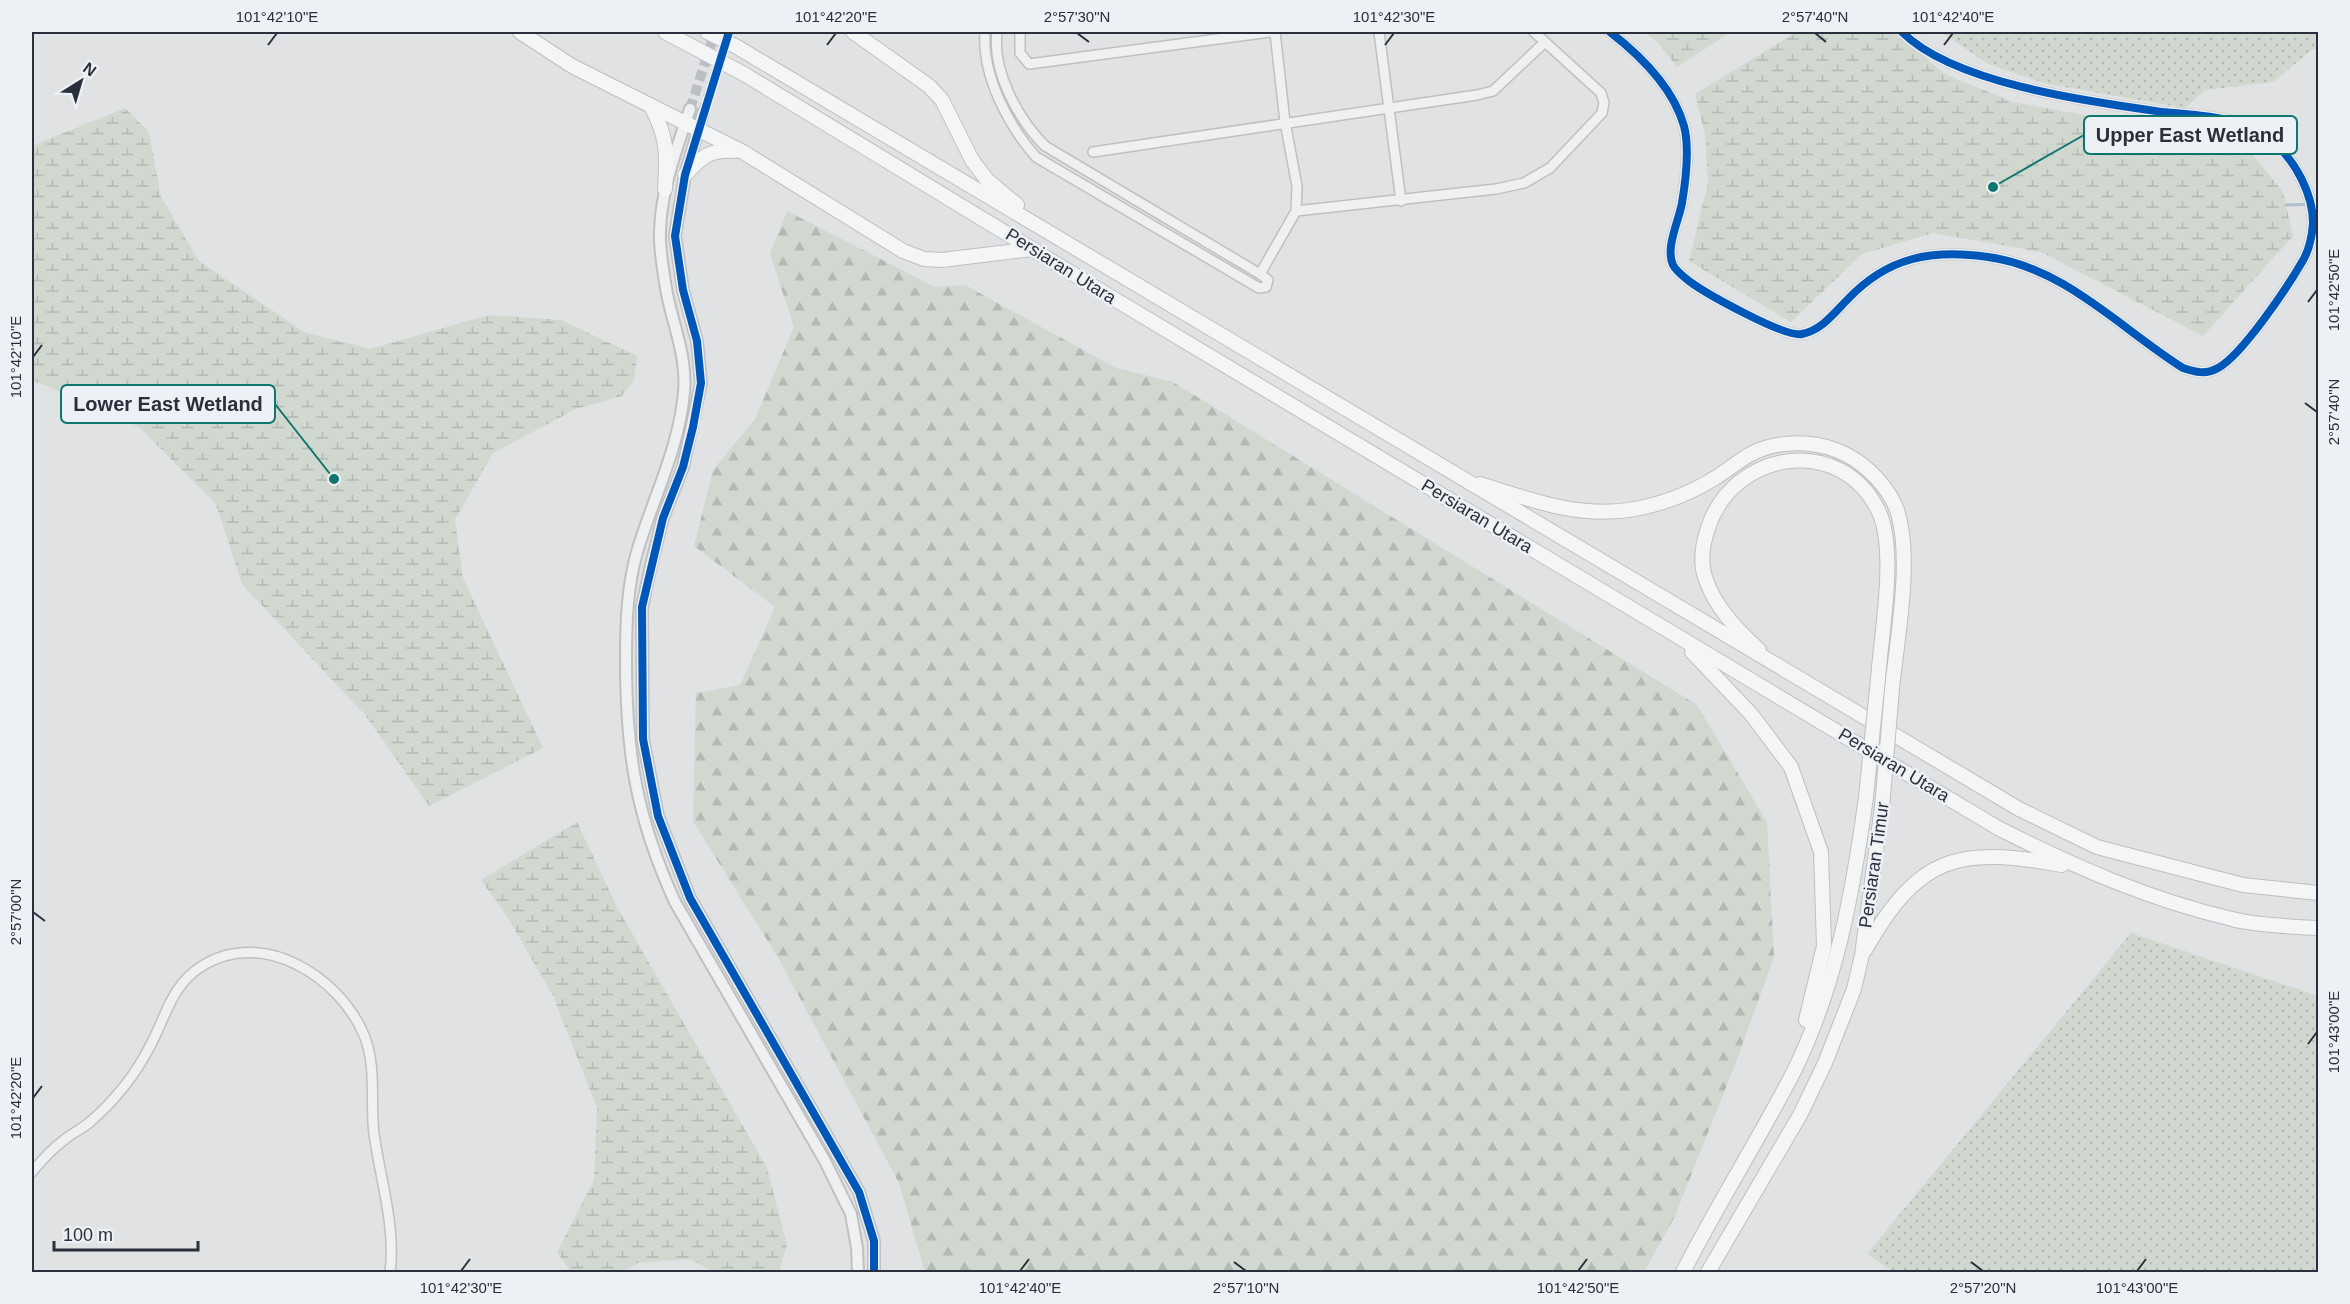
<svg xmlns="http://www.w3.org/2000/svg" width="2350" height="1304" viewBox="0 0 2350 1304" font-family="Helvetica,sans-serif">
<defs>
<pattern id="grass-dots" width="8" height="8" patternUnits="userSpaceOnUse" patternTransform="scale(1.5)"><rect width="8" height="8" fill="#d1d8d0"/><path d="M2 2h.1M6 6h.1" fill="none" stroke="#b3bab4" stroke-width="1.8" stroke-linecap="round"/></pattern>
<pattern id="forest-firs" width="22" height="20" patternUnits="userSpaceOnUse" patternTransform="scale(1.5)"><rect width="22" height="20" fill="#d1d8d0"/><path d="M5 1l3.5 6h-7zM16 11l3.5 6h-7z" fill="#b3bab4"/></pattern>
<pattern id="wetland-marsh" width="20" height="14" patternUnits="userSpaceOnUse" patternTransform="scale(1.5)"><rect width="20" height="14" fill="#d1d8d0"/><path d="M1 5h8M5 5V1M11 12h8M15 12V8" fill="none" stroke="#b3bab4"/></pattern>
</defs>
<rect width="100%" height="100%" fill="#e0e2e4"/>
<g fill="url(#grass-dots)">
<polygon points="1941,32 2318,32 2318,49 2313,49 2273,82 2205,90 2185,108 2047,84 1988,64"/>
<polygon points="2131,933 2318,996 2318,1272 1894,1272 1867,1254"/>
</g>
<polygon fill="url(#forest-firs)" points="787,211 935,287 965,285 1116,368 1173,382 1697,705 1767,822 1774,957 1735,1065 1674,1218 1644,1272 925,1272 899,1183 780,961 693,821 696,693 740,685 775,607 694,546 713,470 755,419 794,327 770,254"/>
<g fill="url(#wetland-marsh)">
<polygon points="1645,32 1731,32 1677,67 1658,43"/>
<polygon points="1797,32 1892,32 1947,75 2013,102 2214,139 2251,152 2283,192 2293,236 2203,336 2041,252 1933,233 1862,254 1791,322 1689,261 1708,183 1705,134 1695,94"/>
<polygon points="125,108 149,132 161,197 199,261 304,332 370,349 489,315 561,320 637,356 634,380 622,396 576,409 493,453 455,520 463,578 543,748 429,806 366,716 242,584 216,504 139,427 40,383 32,382 32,146"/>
<polygon points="577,822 617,907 767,1168 787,1245 779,1272 714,1272 690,1259 638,1263 622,1272 571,1272 557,1252 594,1180 597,1108 553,996 508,918 481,880"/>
</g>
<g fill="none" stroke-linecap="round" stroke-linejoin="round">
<polyline stroke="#b1becd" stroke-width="3" points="2286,205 2318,204"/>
<g stroke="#bbbec2" stroke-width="10" stroke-dasharray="10 5" stroke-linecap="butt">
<polyline points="690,109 715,32"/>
<polyline points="703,113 729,32"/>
</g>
<g stroke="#bec0c2" stroke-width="12">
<g id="minor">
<path d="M985,32C982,76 1008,125 1036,157L1259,288L1266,287L1268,280L1260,274L1045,146C1018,119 992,71 997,32"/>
<polyline points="1020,32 1020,53 1029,64 1270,32"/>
<polyline points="1379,32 1401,201"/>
<path d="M1610,32C1641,56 1673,87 1684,126C1690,149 1686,179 1682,203C1679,220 1665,248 1673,265C1676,271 1684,277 1689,281C1705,293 1785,338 1802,334C1822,330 1834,313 1848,299C1888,257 1931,249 1988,257C2064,267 2121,329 2183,368C2195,372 2206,375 2218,368C2242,355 2287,288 2302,262C2309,251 2312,236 2313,223C2313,194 2296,163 2275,143C2246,116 2200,116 2163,112C2091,102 1954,84 1902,32"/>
<polyline points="1093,152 1477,95 1493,91 1545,42"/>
<polyline points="1296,211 1496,189 1524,183 1550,168 1602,113 1604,103 1601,93 1534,32"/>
<polyline points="1260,274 1296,211 1297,186 1285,122 1275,32"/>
<path d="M32,1172C41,1161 52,1149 64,1140C72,1133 82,1129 90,1122C113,1102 135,1075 149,1048C166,1018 170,986 202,966C262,928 339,976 364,1035C377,1067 370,1101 374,1134C380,1178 396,1227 390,1272"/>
</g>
</g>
<g stroke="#bec0c2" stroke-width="14">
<g id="tertiary">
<path d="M690,109C677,148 661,189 660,231C659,251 664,275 667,294C674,328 687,357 684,392C679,449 653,498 637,552C627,587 626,624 626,660C626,752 636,817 675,902L825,1161L851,1214L857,1248L858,1272"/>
<polyline points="703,113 685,175 675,236 683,290 697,341 701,383 683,467 663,518 652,561 642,607 642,625 643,739 658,816 690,898 859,1192 874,1241 874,1272"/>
</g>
</g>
<g stroke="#bdbfc2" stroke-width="16">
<g id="primary">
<polyline points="520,32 572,66 743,152 903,251 924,259 942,260 1033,249"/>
<path d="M665,32L744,74L1116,300L1998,828C2073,866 2150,900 2232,919C2253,925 2296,927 2318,928"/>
<polyline points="707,32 737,47 2019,809 2097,847 2243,885 2318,893"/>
<polyline points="853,32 929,86 942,100 972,160 987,180 1017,205"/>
<path d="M651,106C668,138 667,154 665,189"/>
<path d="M685,175C701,157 710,149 735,151"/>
<path d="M1480,484C1531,500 1580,519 1635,509C1662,504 1691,493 1715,478C1732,468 1745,454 1765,448C1791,440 1821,442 1845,454C1867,465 1890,488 1898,513C1912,561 1897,639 1892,689"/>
<path d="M1759,650C1737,630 1714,606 1705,577C1700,562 1703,543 1708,528C1733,450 1842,433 1879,512C1897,551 1881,635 1878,679"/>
<polyline points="1692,652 1751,714 1791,767 1821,852 1824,946 1806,1020"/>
<path d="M1865,950C1919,855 1958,846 2062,865"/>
<path d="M1683,1272C1717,1205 1758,1141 1793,1073C1836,987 1853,892 1866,797"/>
<polyline points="1708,1272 1800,1115 1825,1063 1854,989 1862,955 1882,807"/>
</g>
</g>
<use href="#minor" stroke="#eff0f2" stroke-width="9"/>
<use href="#tertiary" stroke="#eff0f2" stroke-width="10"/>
<use href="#primary" stroke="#f4f5f5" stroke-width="14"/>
<g stroke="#bdbfc2" stroke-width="16" stroke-linecap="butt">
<g id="primary-bridge">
<polyline points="1866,797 1878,679"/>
<polyline points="1882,807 1892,689"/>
</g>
</g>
<use href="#primary-bridge" stroke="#f4f5f5" stroke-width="14"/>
<g stroke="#edf0f4" stroke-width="11">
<g id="cycleway">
<polyline points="729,32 685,175 675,236 683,290 697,341 701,383 693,427 683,467 663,518 642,607 643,739 658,816 690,898 859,1192 874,1241 874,1272"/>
<path d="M1610,32C1641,56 1673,87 1684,126C1690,149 1686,179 1682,203C1679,220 1665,248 1673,265C1676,271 1684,277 1689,281C1705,293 1785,338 1802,334C1822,330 1834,313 1848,299C1888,257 1931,249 1988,257C2064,267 2121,329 2183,368C2195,372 2206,375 2218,368C2242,355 2287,288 2302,262C2309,251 2312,236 2313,223C2313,194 2296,163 2275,143C2246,116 2200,116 2163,112C2091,102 1954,84 1902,32"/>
</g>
</g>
<use href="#cycleway" stroke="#0057b8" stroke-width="8"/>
</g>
<path fill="none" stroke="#292f3b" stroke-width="2" d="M1077,33L1089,42M1815,33L1826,42M268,45L277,33M827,45L836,33M1385,45L1394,33M1944,45L1953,33M2308,302L2317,290M33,357L42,345M2305,403L2317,412M33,912L45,921M2308,1044L2317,1032M33,1098L42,1086M1234,1262L1246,1271M1971,1262L1983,1271M461,1271L470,1259M1020,1271L1029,1259M1578,1271L1587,1259M2137,1271L2146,1259"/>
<g text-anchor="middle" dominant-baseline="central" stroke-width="5" stroke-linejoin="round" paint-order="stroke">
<g font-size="18" fill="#292f3b" stroke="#edf0f4">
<text transform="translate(1061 266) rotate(32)">Persiaran Utara</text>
<text transform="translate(1477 516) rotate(31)">Persiaran Utara</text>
<text transform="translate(1894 765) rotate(31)">Persiaran Utara</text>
<text transform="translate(1874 865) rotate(-82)">Persiaran Timur</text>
</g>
</g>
<path fill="none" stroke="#0f766e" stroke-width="2" d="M1993 187L2084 135M334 479L275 404"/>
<g fill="#0f766e" stroke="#edf0f4" stroke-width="2">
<circle cx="1993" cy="187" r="6"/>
<circle cx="334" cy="479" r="6"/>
</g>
<g fill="#edf0f4" stroke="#0f766e" stroke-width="2">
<rect x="2084" y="116" width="213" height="38" rx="6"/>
<rect x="61" y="385" width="214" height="38" rx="6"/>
</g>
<g font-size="20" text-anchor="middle" font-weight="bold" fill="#292f3b">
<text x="2190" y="142">Upper East Wetland</text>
<text x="168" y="411">Lower East Wetland</text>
</g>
<rect width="2350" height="1304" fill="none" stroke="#edf0f4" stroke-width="66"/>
<g transform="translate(81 81) rotate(37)" stroke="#edf0f4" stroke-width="4.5" paint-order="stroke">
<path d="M0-4.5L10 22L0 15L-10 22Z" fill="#292f3b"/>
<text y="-9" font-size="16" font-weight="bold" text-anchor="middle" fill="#292f3b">N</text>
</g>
<path d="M54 1241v9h144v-9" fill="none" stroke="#292f3b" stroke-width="3"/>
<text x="63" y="1241" font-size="18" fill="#292f3b" stroke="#edf0f4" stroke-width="4.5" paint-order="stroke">100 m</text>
<rect x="33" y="33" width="2284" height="1238" fill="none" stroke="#292f3b" stroke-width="2"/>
<g font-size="15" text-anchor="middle" fill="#292f3b">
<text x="277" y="22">101°42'10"E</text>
<text x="836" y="22">101°42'20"E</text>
<text x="1077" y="22">2°57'30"N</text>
<text x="1394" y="22">101°42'30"E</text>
<text x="1815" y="22">2°57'40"N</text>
<text x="1953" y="22">101°42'40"E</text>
<text transform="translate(2334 290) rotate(-90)" y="5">101°42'50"E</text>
<text transform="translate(16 357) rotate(-90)" y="5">101°42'10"E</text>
<text transform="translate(2334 412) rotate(-90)" y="5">2°57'40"N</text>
<text transform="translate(16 912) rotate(-90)" y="5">2°57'00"N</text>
<text transform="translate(2334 1032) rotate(-90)" y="5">101°43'00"E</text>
<text transform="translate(16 1098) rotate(-90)" y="5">101°42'20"E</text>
<text x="461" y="1293">101°42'30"E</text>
<text x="1020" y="1293">101°42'40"E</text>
<text x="1246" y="1293">2°57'10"N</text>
<text x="1578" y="1293">101°42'50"E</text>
<text x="1983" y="1293">2°57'20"N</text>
<text x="2137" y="1293">101°43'00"E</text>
</g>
</svg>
